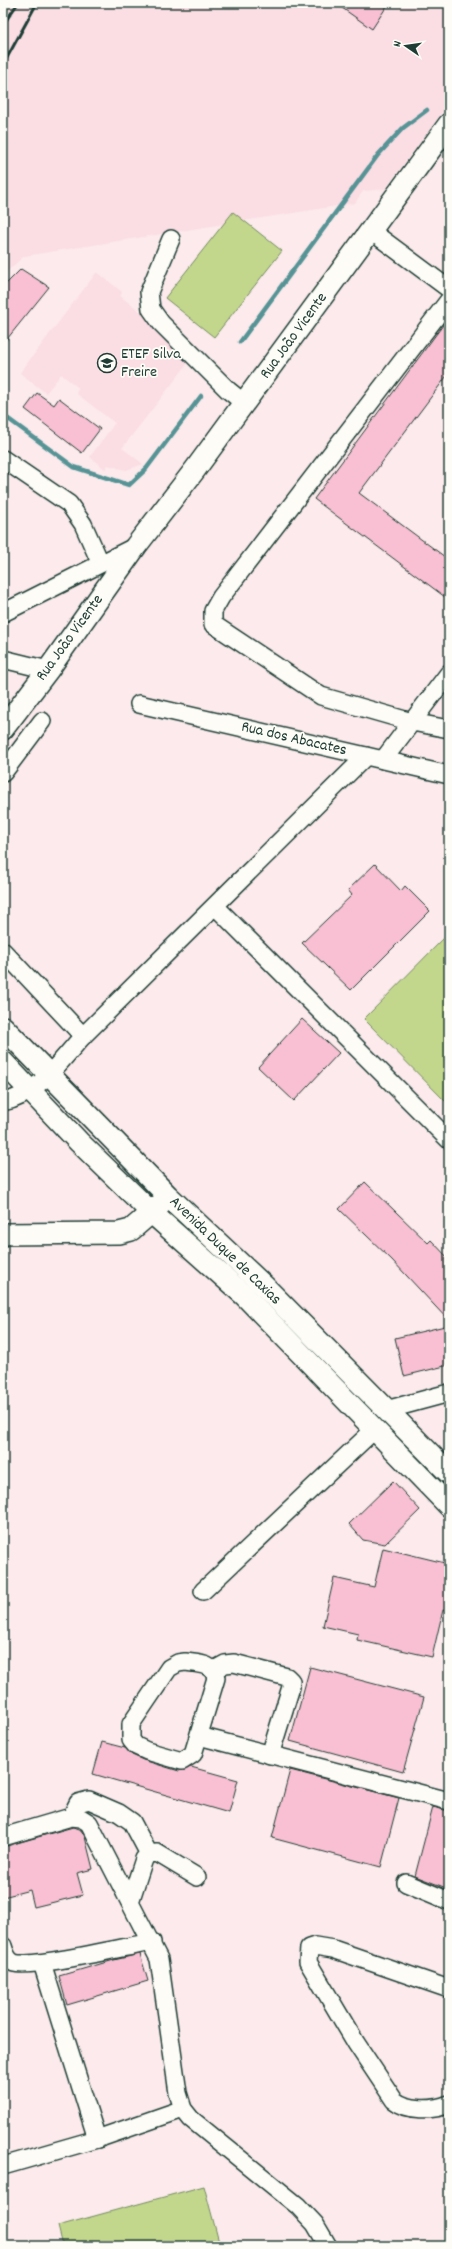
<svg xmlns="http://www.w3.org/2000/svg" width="452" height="2249" viewBox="0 0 452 2249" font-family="Dekko,sans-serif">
<rect width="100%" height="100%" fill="#fceaec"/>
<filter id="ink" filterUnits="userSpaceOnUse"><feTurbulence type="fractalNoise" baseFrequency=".025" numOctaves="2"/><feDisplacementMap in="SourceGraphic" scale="8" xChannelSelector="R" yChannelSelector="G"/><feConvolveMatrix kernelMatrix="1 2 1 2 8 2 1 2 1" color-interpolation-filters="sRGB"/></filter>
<g filter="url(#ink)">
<g fill="#fbdde4">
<polygon points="3,3 449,3 449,103 385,189 363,191 355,203 24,256 3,275"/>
<polygon points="97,272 122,292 120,296 195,354 122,448 143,464 126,470 108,465 105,469 90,457 115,423 76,393 79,388 61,374 46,393 20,373"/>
</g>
<g fill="#c3d78c" stroke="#718a60">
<polygon points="233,212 282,251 214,337 165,298"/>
<polygon points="449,933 449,1105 364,1019"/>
<polygon points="204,2186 220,2246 63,2246 58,2226"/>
</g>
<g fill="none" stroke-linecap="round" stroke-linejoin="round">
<g stroke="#579395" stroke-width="4.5">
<polyline points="240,342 378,155 403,128 427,110"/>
<polyline points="3,415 74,467 129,485 146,469 201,396"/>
</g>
</g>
<g fill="#f9c0d3" stroke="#1f3d34">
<polygon points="335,3 389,3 372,29"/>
<polygon points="21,269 49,287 3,344 3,287"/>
<polygon points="449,317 449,373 359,493 449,560 449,600 314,499"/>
<polygon points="37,393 54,405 59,398 100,429 82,453 25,409"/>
<polygon points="375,864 401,891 405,886 430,911 351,990 302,943 352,895 348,890"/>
<polygon points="302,1019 339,1053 294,1101 258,1067"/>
<polygon points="365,1182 428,1243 431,1240 449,1259 449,1321 392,1260 339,1209"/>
<polygon points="449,1325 449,1365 404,1376 395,1338"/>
<polygon points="393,1481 420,1510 385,1544 363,1540 349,1524"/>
<polygon points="383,1548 449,1564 449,1612 443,1610 432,1657 357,1640 358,1634 323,1626 334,1578 374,1587"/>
<polygon points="310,1667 424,1697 403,1772 290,1741"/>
<polygon points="102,1742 125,1748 132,1755 143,1760 179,1771 191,1767 238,1780 229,1813 93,1774"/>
<polygon points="290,1770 399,1798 381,1867 272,1838"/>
<polygon points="433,1807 449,1811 449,1889 415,1876"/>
<polygon points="73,1827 81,1830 85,1837 93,1869 77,1873 83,1895 34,1907 30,1890 3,1897 3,1847"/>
<polygon points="140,1954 148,1981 67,2005 59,1976 114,1960"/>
</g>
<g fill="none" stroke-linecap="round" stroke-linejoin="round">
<g stroke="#1f3d34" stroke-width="20">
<g id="minor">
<polyline points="371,231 449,289"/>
<polyline points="171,239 149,292 151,309 161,323 228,390 244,403"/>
<polyline points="449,300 221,597 213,611 213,624 321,696 412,722 449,729"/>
<polyline points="3,459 69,504 83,524 100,562"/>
<polyline points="3,613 136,546"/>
<polyline points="3,659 48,670"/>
<polyline points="139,704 449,775"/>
<polyline points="383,760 449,673"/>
<polyline points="3,773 42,721"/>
<polyline points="215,906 449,1140"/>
<polyline points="3,951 83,1036"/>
<path d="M3,1102C37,1096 61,1060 83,1036L366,756"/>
<polyline points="386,1410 449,1393"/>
<polyline points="203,1591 375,1429"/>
<path d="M185,1662C199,1664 213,1663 216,1678L193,1754L182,1761L147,1751L136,1746L131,1740V1724L169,1668L178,1663Z"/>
<polyline points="214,1670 225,1664 234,1663 287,1677 291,1681 291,1687 270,1755"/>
<polyline points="199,1736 449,1801"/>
<polyline points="71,1817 78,1803 89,1800 119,1813 132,1822 149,1854"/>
<polyline points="3,1837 71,1817 81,1818 89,1823 159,1959 178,2093 183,2109 191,2119 298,2206 315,2224 328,2246"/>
<polyline points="406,1883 449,1901"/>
<polyline points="130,1902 144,1859 149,1854 157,1853 197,1877"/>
<path d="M3,1946C5,1953 7,1960 14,1963C32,1969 128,1946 152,1942"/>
<polyline points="42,1963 97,2139"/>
<path d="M449,1989L333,1949L315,1946L309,1948L308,1962L356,2043L394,2100C407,2111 433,2111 449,2104"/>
<polyline points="3,2166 97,2139 183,2109"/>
</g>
</g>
<g stroke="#1f3d34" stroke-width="24">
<g id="major">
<polyline points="3,729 48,670 136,546 194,471 449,124"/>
<polyline points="3,1027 168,1196 264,1286 449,1473"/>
<polyline points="3,1062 79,1142 152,1213 244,1295 449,1506"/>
<polyline points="3,1234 119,1233 131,1230 162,1203"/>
</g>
</g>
<use href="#minor" stroke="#fdfcf7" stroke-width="17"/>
<use href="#major" stroke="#fdfcf7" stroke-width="21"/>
<g stroke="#1f3d34" stroke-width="3">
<polyline points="3,25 18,3"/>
<polyline points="3,65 37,3"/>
</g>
</g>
</g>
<defs>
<g id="school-ring" transform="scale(1)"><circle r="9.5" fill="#fdfcf7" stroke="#1f3d34" stroke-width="1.5"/><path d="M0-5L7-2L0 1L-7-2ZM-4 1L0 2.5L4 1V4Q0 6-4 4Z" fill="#1f3d34"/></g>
</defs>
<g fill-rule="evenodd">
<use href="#school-ring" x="107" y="363"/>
</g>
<g text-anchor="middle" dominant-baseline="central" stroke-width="3.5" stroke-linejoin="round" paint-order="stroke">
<g font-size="16" fill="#1f3d34" stroke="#fdfcf7">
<text transform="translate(294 336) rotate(-54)">Rua João Vicente</text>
<text transform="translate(70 638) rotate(-54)">Rua João Vicente</text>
<text transform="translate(294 739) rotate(13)">Rua dos Abacates</text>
<text transform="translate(225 1251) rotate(44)">Avenida Duque de Caxias</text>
</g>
<g font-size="16" fill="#1f3d34" stroke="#fdfcf7" text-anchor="start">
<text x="121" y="354">ETEF Silva<tspan x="121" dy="18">Freire</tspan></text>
</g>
</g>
<rect width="452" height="2249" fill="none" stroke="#fdfcf7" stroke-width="16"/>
<rect x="8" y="8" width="436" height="2233" fill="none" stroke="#1f3d34" stroke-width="1.5" filter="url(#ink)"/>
<g transform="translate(406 46) rotate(283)" stroke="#fdfcf7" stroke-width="3" paint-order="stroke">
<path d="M0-3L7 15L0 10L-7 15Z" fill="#1f3d34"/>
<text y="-6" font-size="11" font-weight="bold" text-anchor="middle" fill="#1f3d34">N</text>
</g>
</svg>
